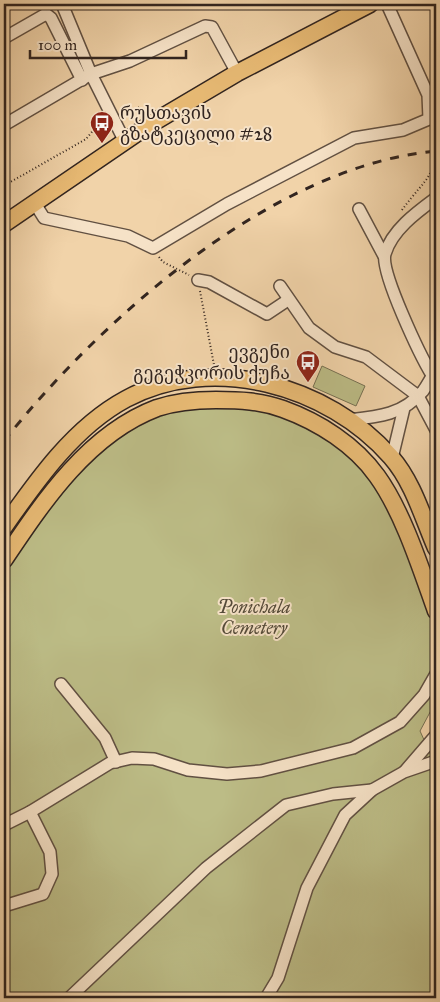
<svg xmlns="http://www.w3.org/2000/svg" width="440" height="1002" viewBox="0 0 440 1002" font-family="'IM FELL Great Primer','Noto Serif Georgian',serif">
<rect width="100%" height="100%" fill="#f1d3a9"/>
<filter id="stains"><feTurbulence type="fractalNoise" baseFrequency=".004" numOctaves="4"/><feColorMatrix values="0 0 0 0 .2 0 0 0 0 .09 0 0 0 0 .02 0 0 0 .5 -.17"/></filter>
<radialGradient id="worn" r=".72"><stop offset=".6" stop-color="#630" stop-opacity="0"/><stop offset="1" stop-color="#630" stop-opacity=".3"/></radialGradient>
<g fill="#bcbc86" stroke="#767052">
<polygon points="322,366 365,386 356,406 313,387"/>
<polygon points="256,405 336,438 386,498 436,631 436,701 420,731 436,766 436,998 4,998 4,571 42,511 76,470 140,421 177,410"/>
</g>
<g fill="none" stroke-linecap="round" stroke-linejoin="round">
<g stroke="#615042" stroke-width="14">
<g id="minor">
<polyline points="62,4 91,74 124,140"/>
<polyline points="4,38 46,14 51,18 82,80"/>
<polyline points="4,125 91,74 130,61 205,26 212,27 237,73"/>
<polyline points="34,202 44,218 128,236 153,248 227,204 354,138 403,130 429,119 428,95 387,4"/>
<polyline points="359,209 384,256"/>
<polyline points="198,280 209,282 267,314 288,300"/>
<polyline points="280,286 309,328 335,347 366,357 418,396 436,430"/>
<path d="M432,375C421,357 380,272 385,254C392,230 417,212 436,198"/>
<path d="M348,420C377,417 403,415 423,391C428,384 431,377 436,371"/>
<polyline points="392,458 404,408"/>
<polyline points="61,684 105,738 116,762"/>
<polyline points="405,771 436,735"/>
<polyline points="4,825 30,812 110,763 132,758 154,759 188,770 227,774 261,771 353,748 400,722 424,695 436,674"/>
<polyline points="4,906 43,894 52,874 50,852 30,812"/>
<polyline points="69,998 206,868 286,805 333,794 372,790"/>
<polyline points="266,998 278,978 307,888 345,815 372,790 404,772 436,761"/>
</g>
</g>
<g stroke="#31241f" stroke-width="19">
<g id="highway">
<polyline points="4,224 149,125 237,73 370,4"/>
<path d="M4,527C37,480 74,427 126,399C212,353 328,385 391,457C413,482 423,518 436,548"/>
<path d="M4,560C43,502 88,434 157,408C175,402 197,400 216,400C240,400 261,401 283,409C319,422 355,445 377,476C403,512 421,569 436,611"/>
</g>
</g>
<g stroke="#31241f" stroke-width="2" stroke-dasharray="1 2.5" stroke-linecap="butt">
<polyline points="123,115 139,107"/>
<polyline points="4,189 7,184 86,139 97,126 103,124"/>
<path d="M402,210C428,174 439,179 431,129"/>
<polyline points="159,257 163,262 189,275"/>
<polyline points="200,291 214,365"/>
</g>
<use href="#minor" stroke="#f6e2c7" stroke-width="11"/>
<use href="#highway" stroke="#e8ba74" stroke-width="16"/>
<path stroke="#31241f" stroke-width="3" stroke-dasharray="9 9" stroke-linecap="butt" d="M4,441C102,318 273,166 436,151"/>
</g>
<defs>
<g id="bus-pin" transform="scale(1.25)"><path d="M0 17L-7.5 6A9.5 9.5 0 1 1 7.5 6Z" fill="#8f2418" stroke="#f6e2c7"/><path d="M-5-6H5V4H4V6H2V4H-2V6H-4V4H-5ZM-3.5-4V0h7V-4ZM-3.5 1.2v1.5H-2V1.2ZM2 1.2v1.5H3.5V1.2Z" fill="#fff"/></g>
</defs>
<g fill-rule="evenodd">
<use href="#bus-pin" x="102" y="123"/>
<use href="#bus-pin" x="308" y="362"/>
</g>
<g text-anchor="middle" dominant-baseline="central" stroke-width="4" stroke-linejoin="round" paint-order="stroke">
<g font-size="18" fill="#31241f" stroke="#f6e2c7" text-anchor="start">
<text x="120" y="113">რუსთავის<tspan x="120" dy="21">გზატკეცილი #28</tspan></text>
<text x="290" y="352" text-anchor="end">ევგენი<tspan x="290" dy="21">გეგეჭკორის ქუჩა</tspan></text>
</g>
<g font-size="18" font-style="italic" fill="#544a39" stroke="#f6e2c7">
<text x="254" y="607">Ponichala<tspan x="254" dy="21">Cemetery</tspan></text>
</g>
</g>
<rect width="440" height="1002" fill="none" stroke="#f1d3a9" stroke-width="20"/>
<rect x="5" y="5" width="430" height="992" fill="none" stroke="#31241f" stroke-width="2.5"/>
<rect x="10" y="10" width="420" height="982" fill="none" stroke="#31241f"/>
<path d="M30 50v8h156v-8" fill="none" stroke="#31241f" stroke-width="2.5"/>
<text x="38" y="50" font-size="15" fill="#31241f" stroke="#f6e2c7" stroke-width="4" paint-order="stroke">100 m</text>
<rect width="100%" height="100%" filter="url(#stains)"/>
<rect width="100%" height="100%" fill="url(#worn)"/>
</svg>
